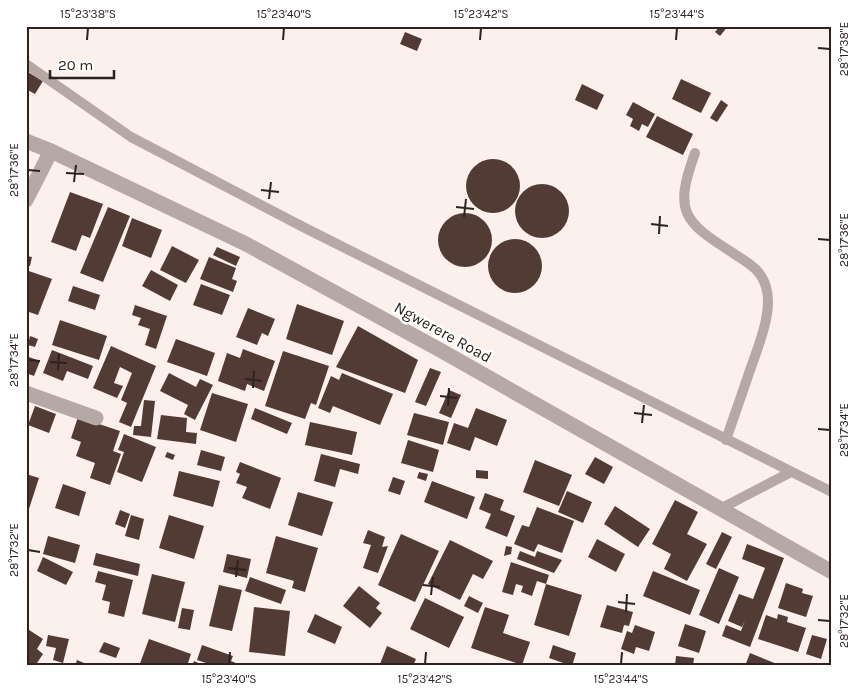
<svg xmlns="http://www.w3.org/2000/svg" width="858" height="692" viewBox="0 0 858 692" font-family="Karla,sans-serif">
<rect width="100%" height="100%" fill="#fcf0ed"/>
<g fill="#533b35">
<polygon points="720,26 728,26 720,36 715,32"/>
<polygon points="405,32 422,39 417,51 400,44"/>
<polygon points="26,71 43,81 35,94 26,89"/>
<polygon points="681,79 711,93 701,113 672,99"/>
<polygon points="582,84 604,95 597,110 575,100"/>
<polygon points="721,100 728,105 717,122 710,118"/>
<polygon points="633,102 655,114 648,127 642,124 639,131 630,126 633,119 626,115"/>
<polygon points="657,116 693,134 683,155 646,137"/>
<circle cx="493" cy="186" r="27"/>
<circle cx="542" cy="211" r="27"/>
<polygon points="70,192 103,204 90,238 82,235 76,251 51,242"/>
<polygon points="108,207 130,216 103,282 80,273"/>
<circle cx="465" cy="240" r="27"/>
<polygon points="132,218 162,230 151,258 122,246"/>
<circle cx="515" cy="266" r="27"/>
<polygon points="172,246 199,260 186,283 160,270"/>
<polygon points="217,247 240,257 236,266 213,255"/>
<polygon points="26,256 32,257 30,266 26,265"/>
<polygon points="209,257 236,268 232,279 237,281 233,292 200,279"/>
<polygon points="26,270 52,279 38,315 26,311"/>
<polygon points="151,270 178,285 170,301 142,286"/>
<polygon points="201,284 230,295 222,315 193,305"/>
<polygon points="73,286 100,295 95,310 68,301"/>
<polygon points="297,304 344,321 332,355 286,339"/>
<polygon points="135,305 167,316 156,349 145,345 150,329 138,325 141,318 132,315"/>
<polygon points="248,308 275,319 268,336 262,333 257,345 236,337"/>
<polygon points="60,320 107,336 99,360 52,345"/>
<polygon points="358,326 418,360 405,393 336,367"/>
<polygon points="30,336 38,339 35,347 28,345"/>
<polygon points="176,339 215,353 207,376 167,362"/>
<polygon points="111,346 156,366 131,427 119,422 127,403 121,400 132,373 120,367 114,383 123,386 117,398 93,388"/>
<polygon points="243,349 275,361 264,391 247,384 245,391 218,381 227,353 240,358"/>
<polygon points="52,350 93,366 88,379 67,371 63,381 43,373"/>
<polygon points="283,351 329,366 316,405 311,403 305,419 265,406"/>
<polygon points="26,356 40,361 34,376 26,373"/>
<polygon points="430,368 441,372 426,406 415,402"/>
<polygon points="169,373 196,387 200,379 213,385 195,420 184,414 188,405 160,391"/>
<polygon points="342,373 393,394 380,425 333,406 330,413 318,408 331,376 339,380"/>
<polygon points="449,390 461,395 451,418 439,413"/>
<polygon points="212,393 248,404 236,442 200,430"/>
<polygon points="144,400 155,401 151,437 133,435 134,426 141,426"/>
<polygon points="35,406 56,414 49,433 28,425"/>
<polygon points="255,408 292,423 287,434 251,419"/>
<polygon points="476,408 507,420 497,446 475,437 470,451 447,443 454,423 468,428"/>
<polygon points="414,413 449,422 443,445 407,435"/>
<polygon points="161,415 187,418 186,432 197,433 196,444 157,439"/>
<polygon points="78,417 120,431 113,451 121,454 110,485 90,478 95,463 76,456 81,442 71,438"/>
<polygon points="310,422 357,432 352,455 305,445"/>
<polygon points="124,434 156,447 142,482 117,472 124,452 118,450"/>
<polygon points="408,440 439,450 433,472 401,463"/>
<polygon points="201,450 225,457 221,471 197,465"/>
<polygon points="167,452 175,455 173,460 165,457"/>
<polygon points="321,454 360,464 358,474 340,469 335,487 314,481"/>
<polygon points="595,457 613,467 604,484 585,474"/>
<polygon points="535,460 572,475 559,506 523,492"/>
<polygon points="240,462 281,478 270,509 242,498 247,487 236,483 240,474 236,472"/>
<polygon points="476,470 488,471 488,479 476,478"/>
<polygon points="179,471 220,481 213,507 173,496"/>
<polygon points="419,472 428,474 426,481 417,478"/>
<polygon points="26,474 39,478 27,515 26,515"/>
<polygon points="393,477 405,481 400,495 388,491"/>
<polygon points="432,481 475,497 467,519 424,502"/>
<polygon points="63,484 86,492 79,516 55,508"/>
<polygon points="567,491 592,502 583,523 558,512"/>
<polygon points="298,492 333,502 322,536 288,525"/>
<polygon points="485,493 504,500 500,510 515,516 507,537 485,528 491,514 479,509"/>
<polygon points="675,500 698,512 687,534 707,544 687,581 664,569 671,554 652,544"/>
<polygon points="615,506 650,529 638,547 604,524"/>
<polygon points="537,507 574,521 562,553 538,544 534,552 514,544 522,525 529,527"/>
<polygon points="120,510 130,514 125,528 115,524"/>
<polygon points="131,515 144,519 139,540 125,536"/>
<polygon points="169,515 204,526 194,559 159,548"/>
<polygon points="368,530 385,537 382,547 388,546 378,573 363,568 371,545 363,543"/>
<polygon points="722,532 732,537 716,569 706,564"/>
<polygon points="401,534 439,551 415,602 378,585"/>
<polygon points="48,536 80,545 75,563 43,554"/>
<polygon points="276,536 318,548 305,592 292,588 294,581 266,573"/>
<polygon points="597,539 625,554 616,572 588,557"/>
<polygon points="450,540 493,561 483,579 473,574 460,600 428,584"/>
<polygon points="747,544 784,558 750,647 722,636 726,625 741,631 745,620 742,627 728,621 739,594 753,599 765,568 742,559"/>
<polygon points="506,546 512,547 511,554 504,556"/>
<polygon points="520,551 535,557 537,551 562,560 554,573 517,559"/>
<polygon points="96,553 140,564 138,576 93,565"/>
<polygon points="227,554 251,559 247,578 223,572"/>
<polygon points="43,557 73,572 66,585 37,571"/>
<polygon points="511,562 549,575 546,584 537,581 532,596 521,592 523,586 516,584 513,595 502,592"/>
<polygon points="719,568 739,577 719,624 699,615"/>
<polygon points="98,571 133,580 124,617 108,613 110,602 102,600 106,585 95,582"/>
<polygon points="653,571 700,590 690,615 643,596"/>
<polygon points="152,574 185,582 175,622 142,614"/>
<polygon points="250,577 286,590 281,604 245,591"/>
<polygon points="786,583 803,589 802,593 813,596 806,617 778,608"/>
<polygon points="546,584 582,595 569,636 534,625"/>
<polygon points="219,585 242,590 232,631 209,626"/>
<polygon points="359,586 380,603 376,608 382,613 370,628 343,606"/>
<polygon points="469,596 483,603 478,613 464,606"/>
<polygon points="425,598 464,617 449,648 410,629"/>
<polygon points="607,605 633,612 629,626 624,625 622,633 600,627"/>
<polygon points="254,607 290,611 285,656 249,652"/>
<polygon points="485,607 509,615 503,633 530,642 522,665 471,648"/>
<polygon points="182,608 194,610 190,630 178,628"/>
<polygon points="315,614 342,627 335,644 307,632"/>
<polygon points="778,614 788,617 787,622 806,628 798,652 758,639 766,615 777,619"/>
<polygon points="685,624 706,631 699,653 678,646"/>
<polygon points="635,625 655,632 649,651 636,647 634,654 621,649 627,631 632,633"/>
<polygon points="26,628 43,639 37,649 43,654 35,666 26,666"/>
<polygon points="48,635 69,639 63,663 53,660 56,648 46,646"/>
<polygon points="812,635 827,639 821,659 806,654"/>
<polygon points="149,639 191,654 187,666 139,666"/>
<polygon points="104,642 120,648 116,658 99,652"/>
<polygon points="202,645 233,656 231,661 243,666 192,666 194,661 205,666 206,663 197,660"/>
<polygon points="553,645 576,653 572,666 549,658"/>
<polygon points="387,646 416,659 413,666 404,664 403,666 380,664"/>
<polygon points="750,653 782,666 745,666"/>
<polygon points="676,656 694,658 693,666 675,666"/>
<polygon points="77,660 91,666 75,666"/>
</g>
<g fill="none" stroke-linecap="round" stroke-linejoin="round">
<g stroke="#b6a9a5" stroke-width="10">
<polyline points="26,64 131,137 305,228 832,492"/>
<path d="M695,153C674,211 682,221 733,253C748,263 761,269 766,287C774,313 756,351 748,376C741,397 733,419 726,440"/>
<polyline points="720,509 791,472"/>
</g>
<g stroke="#b6a9a5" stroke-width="15">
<polyline points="26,200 51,151"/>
<polyline points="26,393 96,418"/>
</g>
<polyline stroke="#b6a9a5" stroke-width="15" points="26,141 51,151 246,244 440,350 832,572"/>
</g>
<path fill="none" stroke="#2d221f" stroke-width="2" d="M87,40L88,28M283,40L284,28M480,40L481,28M676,40L677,28M818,48L830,49M28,170L40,171M66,173L84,174M74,182L76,165M261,190L279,192M269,199L271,182M456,207L474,209M464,217L466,199M651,224L668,226M659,234L660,216M818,239L830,240M28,360L40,361M50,362L67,363M58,371L59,354M245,379L262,381M253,388L254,371M440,396L457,398M448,406L449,388M634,413L652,415M642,423L644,405M818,429L830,430M28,550L40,552M228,568L246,570M236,577L238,560M423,585L440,587M431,595L433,577M618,602L635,604M626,612L627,594M818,620L830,621M229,664L230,652M425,664L426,652M621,664L622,652"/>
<g text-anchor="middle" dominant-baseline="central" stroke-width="5" stroke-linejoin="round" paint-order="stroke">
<g font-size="16" fill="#2d221f" stroke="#fff">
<text transform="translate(443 332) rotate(29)">Ngwerere Road</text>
</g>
</g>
<rect width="858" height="692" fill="none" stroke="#ffffff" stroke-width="55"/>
<path d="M50 70v8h64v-8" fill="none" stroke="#2d221f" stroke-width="2.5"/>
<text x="58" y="70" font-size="15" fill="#2d221f" stroke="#ffffff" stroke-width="4" paint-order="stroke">20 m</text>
<rect x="28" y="28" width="802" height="636" fill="none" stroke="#2d221f" stroke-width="2"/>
<g font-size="12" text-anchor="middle" fill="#2d221f">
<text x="88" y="18">15°23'38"S</text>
<text x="284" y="18">15°23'40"S</text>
<text x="481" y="18">15°23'42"S</text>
<text x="677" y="18">15°23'44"S</text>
<text transform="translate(844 49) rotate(-90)" y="4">28°17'38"E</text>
<text transform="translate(14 170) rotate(-90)" y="4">28°17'36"E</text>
<text transform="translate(844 240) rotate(-90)" y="4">28°17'36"E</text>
<text transform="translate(14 360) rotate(-90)" y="4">28°17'34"E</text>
<text transform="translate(844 430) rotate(-90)" y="4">28°17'34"E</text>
<text transform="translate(14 550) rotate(-90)" y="4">28°17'32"E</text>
<text transform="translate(844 621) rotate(-90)" y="4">28°17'32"E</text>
<text x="229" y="683">15°23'40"S</text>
<text x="425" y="683">15°23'42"S</text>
<text x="621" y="683">15°23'44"S</text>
</g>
</svg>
